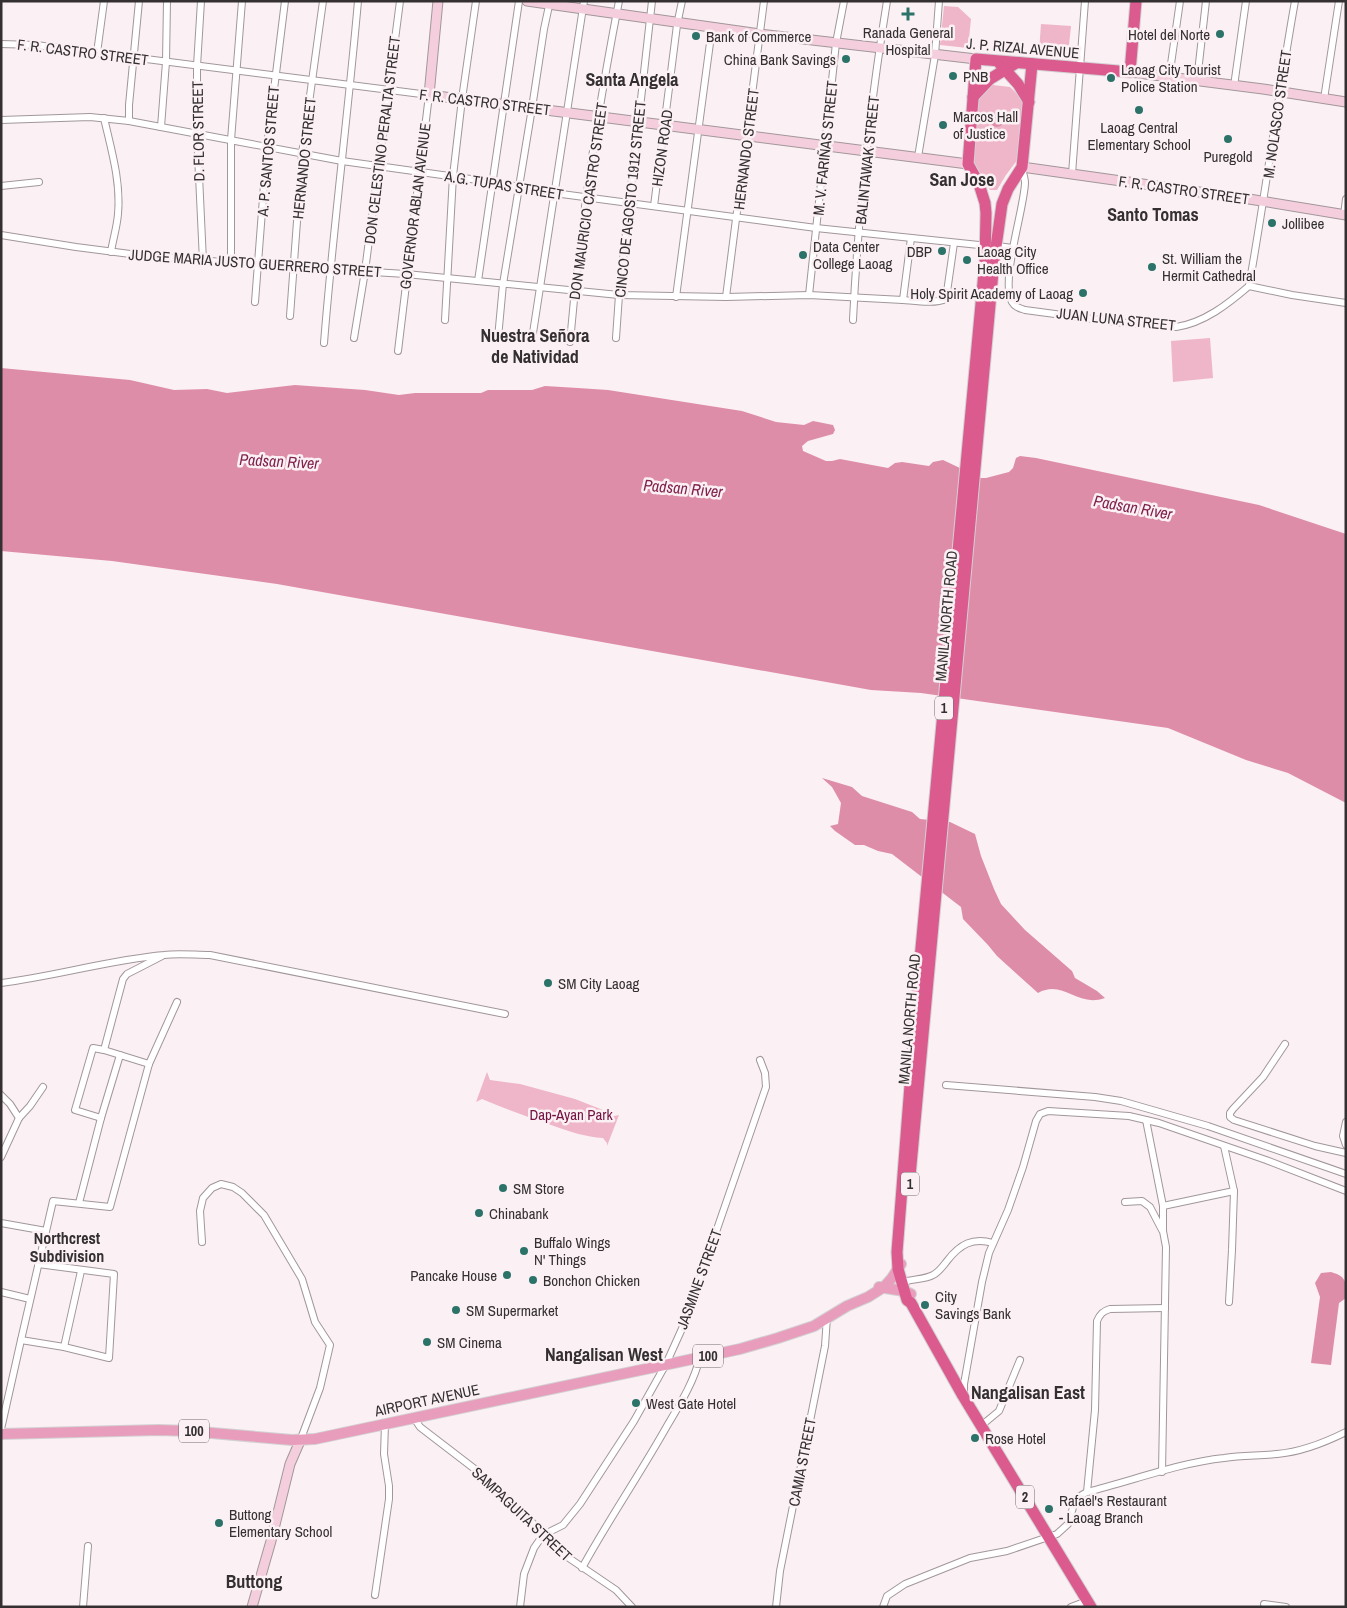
<svg xmlns="http://www.w3.org/2000/svg" width="1347" height="1608" viewBox="0 0 1347 1608" font-family="'Archivo Narrow',sans-serif">
<rect width="100%" height="100%" fill="#fbf0f3"/>
<g fill="#efb5c8">
<polygon points="944,6 958,7 971,19 968,48 940,45"/>
<polygon points="1041,24 1071,26 1068,54 1039,52"/>
<polygon points="993,85 1010,87 1023,100 1018,159 1006,175 997,190 990,190 974,162 972,155 976,98 988,87"/>
<polygon points="1210,338 1213,378 1173,382 1171,341"/>
<path d="M487,1072L490,1080L520,1084L575,1099L603,1110L610,1117L619,1115L607,1146V1143L603,1138C586,1137 571,1132 554,1126C530,1118 506,1109 482,1099L476,1102Z"/>
</g>
<g fill="#de8da9">
<circle cx="997" cy="121" r="6"/>
<polygon points="1,368 130,380 174,390 207,389 227,393 295,385 365,390 399,395 415,393 481,393 488,390 532,390 545,386 578,388 608,390 742,411 776,422 804,425 813,421 833,425 835,430 833,434 808,441 802,446 803,451 826,461 832,461 840,459 888,468 895,463 902,462 929,466 933,462 943,460 981,478 986,478 1009,472 1013,468 1016,458 1020,456 1036,458 1259,505 1346,534 1346,803 1288,773 1246,760 1168,728 921,693 871,690 277,584 112,561 1,551"/>
<path d="M822,778L852,787L862,796L912,812L920,819L950,822L975,834L981,856L994,889L1001,904L1025,930L1072,971L1075,978L1097,991L1105,998C1076,1008 1064,979 1038,993L997,956L988,945L963,919L961,907L892,854L878,851L864,845H855L835,831L830,826L838,824L841,803L832,787Z"/>
<path d="M1331,1272C1347,1277 1346,1281 1346,1298L1339,1303L1331,1365L1311,1363L1320,1297L1315,1283L1321,1273Z"/>
</g>
<g fill="none" stroke-linecap="round" stroke-linejoin="round">
<g stroke="#a1979a" stroke-width="8">
<g id="street">
<polyline points="201,1 197,66 197,133 203,261"/>
<polyline points="1,44 36,45 429,95 398,351"/>
<polyline points="97,53 104,1"/>
<polyline points="1169,78 1180,1"/>
<polyline points="1197,81 1206,1"/>
<polyline points="1234,86 1246,1"/>
<polyline points="1324,99 1339,1"/>
<path d="M104,118C111,149 121,181 118,214C117,227 113,239 111,252"/>
<polyline points="1,120 90,117 129,121 342,161 492,182 554,193 816,228 979,245"/>
<polyline points="129,121 129,105 139,1"/>
<polyline points="161,127 166,62 167,1"/>
<polyline points="918,157 935,55 939,1"/>
<path d="M1022,168C1023,173 1025,178 1025,183C1024,210 1000,281 1012,302C1015,307 1019,308 1025,310L1115,322L1176,327C1204,323 1228,304 1249,286"/>
<polyline points="1072,174 1085,1"/>
<polyline points="1,186 39,182"/>
<polyline points="654,206 677,25 682,1"/>
<polyline points="1344,215 1346,199"/>
<polyline points="1,235 76,247 138,255 258,265 406,274 619,295 726,297 809,295 903,300 911,238"/>
<polyline points="997,246 1013,248"/>
<polyline points="231,263 231,140 242,1"/>
<polyline points="478,281 519,1"/>
<path d="M1249,286C1266,191 1278,96 1295,1"/>
<polyline points="1249,286 1292,295 1346,303"/>
<polyline points="809,295 836,43 844,1"/>
<polyline points="676,297 712,28"/>
<polyline points="726,297 764,1"/>
<path d="M903,300C916,301 935,304 946,299L954,243"/>
<polyline points="255,302 267,146 285,1"/>
<polyline points="290,316 302,154 323,1"/>
<polyline points="445,320 453,176 462,99 476,1"/>
<path d="M853,320C858,214 870,106 887,1"/>
<polyline points="533,333 584,1"/>
<polyline points="354,338 365,271 400,1"/>
<polyline points="498,338 503,284 532,108 544,29 550,1"/>
<polyline points="616,338 619,295 652,1"/>
<path d="M570,342C580,227 597,114 619,1"/>
<path d="M324,343C333,229 348,115 358,1"/>
<path d="M1,983C56,976 109,960 164,955C179,953 195,955 210,955L505,1014"/>
<polyline points="1285,1044 1263,1077 1233,1109 1230,1113 1230,1117 1234,1120 1315,1146 1346,1153"/>
<polyline points="104,1050 149,1064"/>
<polyline points="946,1085 1095,1097 1121,1101 1208,1126 1346,1174"/>
<polyline points="1,1095 10,1104 19,1118 1,1157"/>
<polyline points="19,1118 30,1106 43,1087"/>
<polyline points="101,1118 75,1110 93,1048 104,1050 123,979 127,974 162,956"/>
<polyline points="1146,1120 1163,1206"/>
<polyline points="1346,1122 1343,1136 1346,1145"/>
<polyline points="1125,1202 1142,1201 1150,1207 1162,1230"/>
<polyline points="79,1203 101,1118 120,1055"/>
<polyline points="1,1223 46,1231"/>
<polyline points="202,1242 200,1211 203,1198 212,1188 221,1184 233,1187 242,1193 264,1215 302,1279 315,1322 330,1345 320,1388 300,1441"/>
<path d="M907,1281C915,1279 926,1279 933,1275C939,1272 943,1266 947,1261C960,1244 973,1237 993,1243"/>
<polyline points="1,1292 30,1299"/>
<polyline points="1229,1302 1232,1250 1234,1191"/>
<polyline points="21,1340 53,1201 110,1207 149,1064 177,1002"/>
<polyline points="64,1347 81,1271"/>
<polyline points="964,1394 964,1384 982,1282 989,1253 1008,1210 1023,1167 1036,1121 1040,1114 1048,1111 1129,1116 1159,1123 1266,1160 1346,1191"/>
<polyline points="414,1418 420,1427 476,1470 530,1520 560,1552 616,1590 632,1607"/>
<polyline points="982,1425 999,1411 1020,1360"/>
<polyline points="1,1429 21,1340 64,1347 109,1358 114,1274 38,1264"/>
<polyline points="1162,1472 1166,1247 1163,1231 1163,1206 1234,1191 1224,1146"/>
<path d="M1087,1492L1095,1410L1097,1321C1100,1314 1103,1311 1110,1309L1165,1308"/>
<path d="M582,1568C609,1519 640,1474 667,1426C680,1404 694,1382 700,1357"/>
<polyline points="375,1595 389,1499 389,1486 384,1454 385,1424"/>
<polyline points="1264,1604 1286,1607"/>
<polyline points="83,1607 88,1546"/>
<polyline points="520,1607 524,1574 534,1548 543,1535 563,1525 580,1504 634,1421 666,1364 685,1322 766,1087 765,1073 760,1060"/>
<polyline points="776,1607 780,1571 825,1346 827,1317"/>
<path d="M883,1607L887,1596L905,1584L970,1558L1007,1551L1057,1534L1068,1524L1075,1501L1080,1496L1087,1492C1132,1481 1178,1463 1224,1458C1242,1455 1260,1456 1277,1454C1301,1452 1324,1443 1346,1432"/>
<polyline points="1071,1607 1087,1601"/>
</g>
</g>
<g stroke="#a1979a" stroke-width="11">
<g id="secondary">
<polyline points="438,1 429,95 968,164"/>
<polyline points="527,1 760,34 976,59"/>
<polyline points="1130,72 1263,89 1346,102"/>
<polyline points="1022,167 1249,199 1346,215"/>
<polyline points="252,1607 271,1541 290,1464 300,1441"/>
</g>
</g>
<g stroke="#d2d1d2" stroke-width="12">
<g id="primary">
<polyline points="879,1287 904,1291 911,1294"/>
<polyline points="1,1434 159,1430 189,1431 292,1440 315,1439 740,1349 778,1338 814,1326 847,1306 868,1297 884,1287 892,1278 901,1264"/>
</g>
</g>
<g stroke="#d2d1d2" stroke-width="13">
<g id="highway">
<polyline points="1000,64 1018,84 1029,102"/>
<polyline points="973,97 990,79 1016,63"/>
<polyline points="909,1187 994,261 1002,204 1008,189 1022,167 1032,64"/>
<polyline points="1091,1607 963,1396 911,1303 907,1300 898,1269 897,1252 919,970 985,261 986,213 985,203 979,184 968,164 976,59 1130,72 1136,1"/>
</g>
</g>
<use href="#street" stroke="#fff" stroke-width="6"/>
<use href="#secondary" stroke="#f4cedd" stroke-width="9"/>
<use href="#primary" stroke="#e99dbc" stroke-width="10"/>
<use href="#highway" stroke="#db5b8f" stroke-width="11"/>
</g>
<g fill="#2b7268" stroke="#fbf0f3" stroke-width="2">
<path d="M905.5 6.5h5v5h5v5h-5v5h-5v-5h-5v-5h5z"/>
<circle cx="1220" cy="34" r="5"/>
<circle cx="696" cy="36" r="5"/>
<circle cx="846" cy="59" r="5"/>
<circle cx="953" cy="76" r="5"/>
<circle cx="1111" cy="78" r="5"/>
<circle cx="1139" cy="110" r="5"/>
<circle cx="943" cy="125" r="5"/>
<circle cx="1228" cy="139" r="5"/>
<circle cx="1272" cy="223" r="5"/>
<circle cx="942" cy="251" r="5"/>
<circle cx="803" cy="255" r="5"/>
<circle cx="967" cy="260" r="5"/>
<circle cx="1152" cy="267" r="5"/>
<circle cx="1083" cy="293" r="5"/>
<circle cx="548" cy="983" r="5"/>
<circle cx="503" cy="1188" r="5"/>
<circle cx="479" cy="1213" r="5"/>
<circle cx="524" cy="1251" r="5"/>
<circle cx="507" cy="1275" r="5"/>
<circle cx="533" cy="1280" r="5"/>
<circle cx="925" cy="1305" r="5"/>
<circle cx="456" cy="1310" r="5"/>
<circle cx="427" cy="1342" r="5"/>
<circle cx="636" cy="1403" r="5"/>
<circle cx="975" cy="1438" r="5"/>
<circle cx="1049" cy="1509" r="5"/>
<circle cx="219" cy="1523" r="5"/>
</g>
<g text-anchor="middle" dominant-baseline="central" stroke-width="5" stroke-linejoin="round" paint-order="stroke">
<g fill="#fbf0f3" stroke="#706a6b" stroke-width="1">
<rect x="935" y="696.5" width="18" height="23" rx="4"/>
<rect x="901" y="1172.5" width="18" height="23" rx="4"/>
<rect x="693" y="1344.5" width="30" height="23" rx="4"/>
<rect x="179" y="1419.5" width="30" height="23" rx="4"/>
<rect x="1016" y="1485.5" width="18" height="23" rx="4"/>
</g>
<g font-size="14" font-weight="bold" fill="#343031">
<text x="944" y="708">1</text>
<text x="910" y="1184">1</text>
<text x="708" y="1356">100</text>
<text x="194" y="1431">100</text>
<text x="1025" y="1497">2</text>
</g>
<g font-size="15" fill="#343031" stroke="#fbf0f3" text-anchor="start">
<text x="908" y="32" text-anchor="middle">Ranada General<tspan x="908" dy="17">Hospital</tspan></text>
<text x="1210" y="34" text-anchor="end">Hotel del Norte</text>
<text x="706" y="36">Bank of Commerce</text>
<text x="836" y="59" text-anchor="end">China Bank Savings</text>
<text x="1121" y="69">Laoag City Tourist<tspan x="1121" dy="17">Police Station</tspan></text>
<text x="963" y="76">PNB</text>
<text x="953" y="116">Marcos Hall<tspan x="953" dy="17">of Justice</tspan></text>
<text x="1139" y="127" text-anchor="middle">Laoag Central<tspan x="1139" dy="17">Elementary School</tspan></text>
<text x="1228" y="156" text-anchor="middle">Puregold</text>
<text x="1282" y="223">Jollibee</text>
<text x="813" y="246">Data Center<tspan x="813" dy="17">College Laoag</tspan></text>
<text x="932" y="251" text-anchor="end">DBP</text>
<text x="977" y="251">Laoag City<tspan x="977" dy="17">Health Office</tspan></text>
<text x="1162" y="258">St. William the<tspan x="1162" dy="17">Hermit Cathedral</tspan></text>
<text x="1073" y="293" text-anchor="end">Holy Spirit Academy of Laoag</text>
<text x="558" y="983">SM City Laoag</text>
<text x="513" y="1188">SM Store</text>
<text x="489" y="1213">Chinabank</text>
<text x="534" y="1242">Buffalo Wings<tspan x="534" dy="17">N' Things</tspan></text>
<text x="497" y="1275" text-anchor="end">Pancake House</text>
<text x="543" y="1280">Bonchon Chicken</text>
<text x="935" y="1296">City<tspan x="935" dy="17">Savings Bank</tspan></text>
<text x="466" y="1310">SM Supermarket</text>
<text x="437" y="1342">SM Cinema</text>
<text x="646" y="1403">West Gate Hotel</text>
<text x="985" y="1438">Rose Hotel</text>
<text x="1059" y="1500">Rafael's Restaurant<tspan x="1059" dy="17">- Laoag Branch</tspan></text>
<text x="229" y="1514">Buttong<tspan x="229" dy="17">Elementary School</tspan></text>
</g>
<g font-size="15" fill="#343031" stroke="#fbf0f3">
<text transform="translate(1023 48) rotate(5)">J. P. RIZAL AVENUE</text>
<text transform="translate(83 52) rotate(7)">F. R. CASTRO STREET</text>
<text transform="translate(485 102) rotate(7)">F. R. CASTRO STREET</text>
<text transform="translate(1277 114) rotate(-82)">M. NOLASCO STREET</text>
<text transform="translate(198 131) rotate(-91)">D. FLOR STREET</text>
<text transform="translate(382 140) rotate(-83)">DON CELESTINO PERALTA STREET</text>
<text transform="translate(662 148) rotate(-82)">HIZON ROAD</text>
<text transform="translate(825 148) rotate(-84)">M. V. FARIÑAS STREET</text>
<text transform="translate(746 149) rotate(-83)">HERNANDO STREET</text>
<text transform="translate(268 151) rotate(-85)">A. P. SANTOS STREET</text>
<text transform="translate(304 158) rotate(-84)">HERNANDO STREET</text>
<text transform="translate(867 160) rotate(-84)">BALINTAWAK STREET</text>
<text transform="translate(504 185) rotate(9)">A.G. TUPAS STREET</text>
<text transform="translate(1184 190) rotate(8)">F. R. CASTRO STREET</text>
<text transform="translate(630 199) rotate(-84)">CINCO DE AGOSTO 1912 STREET</text>
<text transform="translate(588 201) rotate(-82)">DON MAURICIO CASTRO STREET</text>
<text transform="translate(415 206) rotate(-83)">GOVERNOR ABLAN AVENUE</text>
<text transform="translate(255 263) rotate(4)">JUDGE MARIA JUSTO GUERRERO STREET</text>
<text transform="translate(1116 319) rotate(6)">JUAN LUNA STREET</text>
<text transform="translate(946 616) rotate(-85)">MANILA NORTH ROAD</text>
<text transform="translate(909 1019) rotate(-85)">MANILA NORTH ROAD</text>
<text transform="translate(699 1279) rotate(-70)">JASMINE STREET</text>
<text transform="translate(427 1400) rotate(-12)">AIRPORT AVENUE</text>
<text transform="translate(802 1462) rotate(-79)">CAMIA STREET</text>
<text transform="translate(522 1514) rotate(43)">SAMPAGUITA STREET</text>
</g>
<g font-size="15" fill="#731241" stroke="#fbf0f3">
<text x="571" y="1114">Dap-Ayan Park</text>
</g>
<g font-size="16" font-style="italic" fill="#80214c" stroke="#fbf0f3">
<text transform="translate(279 461) rotate(3)">Padsan River</text>
<text transform="translate(683 488) rotate(5)">Padsan River</text>
<text transform="translate(1133 507) rotate(10)">Padsan River</text>
</g>
<g font-size="16" font-weight="bold" fill="#343031" stroke="#fbf0f3">
<text x="67" y="1238">Northcrest<tspan x="67" dy="18">Subdivision</tspan></text>
</g>
<g font-size="18" font-weight="bold" fill="#343031" stroke="#fbf0f3">
<text x="632" y="79">Santa Angela</text>
<text x="962" y="179">San Jose</text>
<text x="1153" y="214">Santo Tomas</text>
<text x="535" y="335">Nuestra Señora<tspan x="535" dy="21">de Natividad</tspan></text>
<text x="604" y="1354">Nangalisan West</text>
<text x="1028" y="1392">Nangalisan East</text>
<text x="254" y="1581">Buttong</text>
</g>
</g>
<rect width="1347" height="1608" fill="none" stroke="#343031" stroke-width="5"/>
</svg>
